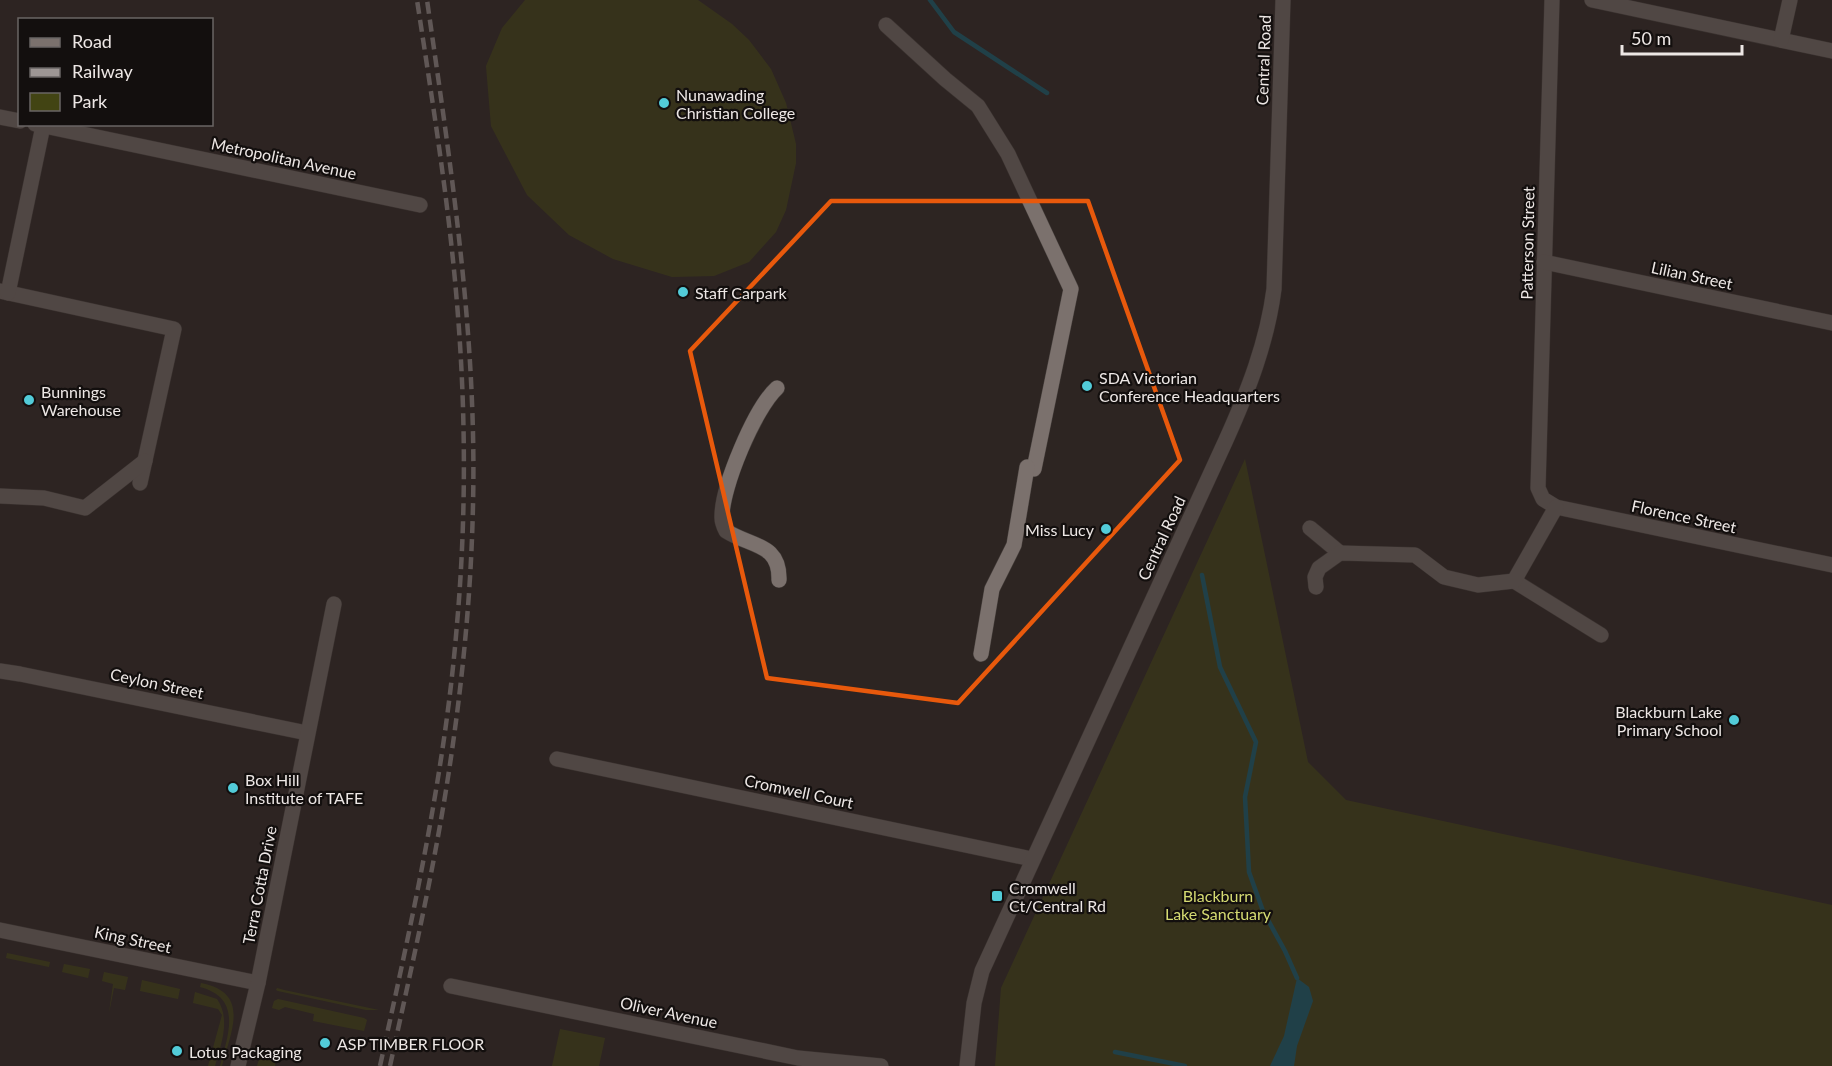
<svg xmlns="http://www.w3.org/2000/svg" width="1832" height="1066" viewBox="0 0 1832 1066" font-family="Lato,sans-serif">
<rect width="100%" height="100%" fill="#2d2522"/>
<g fill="#424413">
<polygon points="525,0 698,0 732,24 749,40 771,69 786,103 796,144 796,163 786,210 776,232 749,262 714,276 672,277 613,259 569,235 527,195 491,126 486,66 502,28"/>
<polygon points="1245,459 1308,762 1346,800 1832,905 1832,1066 995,1066 1001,988"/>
<polygon points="7,953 50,962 49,967 6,958"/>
<polygon points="64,964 90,969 88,978 62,972"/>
<polygon points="104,972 128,977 125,990 114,988 109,1013 113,984 102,981"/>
<polygon points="142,980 180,989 178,999 140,991"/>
<path d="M201,983C251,993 231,1031 222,1066H220C228,1035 243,998 200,987Z"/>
<polygon points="277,988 284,990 379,1010 366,1010 278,991 276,990"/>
<path d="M195,992L217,999C231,1019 221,1045 215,1066H208L222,1015L218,1009L193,1003Z"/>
<polygon points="278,999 364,1018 367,1020 364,1031 313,1021 314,1014 285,1007 279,1010 272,1008 274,1001"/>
<polygon points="560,1029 605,1038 599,1066 552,1066"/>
<polygon points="261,1052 277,1056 275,1066 257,1066"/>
</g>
<polygon fill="#116277" points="1297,978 1309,987 1313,1001 1297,1046 1294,1066 1270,1066 1284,1036"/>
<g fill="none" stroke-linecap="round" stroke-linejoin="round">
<g stroke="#116277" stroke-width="4.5">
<polyline points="930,0 954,32 1047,93"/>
<polyline points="1202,575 1220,667 1256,742 1245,797 1249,872 1263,911 1285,951 1297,978"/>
<polyline points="1115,1052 1185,1066"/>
</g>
<g stroke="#49423f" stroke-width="16">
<g id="minor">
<polyline points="1552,0 1538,488 1543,499 1556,507 1832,565"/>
<polyline points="1592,0 1832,51"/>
<polyline points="886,25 945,79 978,106 1008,154 1071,289 1034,469"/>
<polyline points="1781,40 1790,0"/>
<polyline points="0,117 20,121"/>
<polyline points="35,124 420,205"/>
<polyline points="1544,262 1832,323"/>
<polyline points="0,291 174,329 140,483"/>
<polyline points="8,293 43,126"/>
<path d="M777,388C755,408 721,488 722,518C722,522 724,527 726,531C751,547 780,543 779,580"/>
<polyline points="0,496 44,498 85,508 145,461"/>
<polyline points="1310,528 1340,553"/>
<polyline points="1514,581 1601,635"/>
<polyline points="1316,587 1315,577 1319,568 1340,553 1415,555 1444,577 1478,585 1514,581 1556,507"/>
<polyline points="981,654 992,589 1014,545 1027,467"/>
<polyline points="0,671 20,674 307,733"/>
<polyline points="557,759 1032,859"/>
<polyline points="0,930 258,983"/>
<polyline points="451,986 798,1058 881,1066"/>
<polyline points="238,1066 258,983 334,604"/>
<path d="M967,1066L974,1003L982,971L1226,440C1248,391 1267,343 1274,289L1283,0"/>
</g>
</g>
<use href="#minor" stroke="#7b716d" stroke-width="15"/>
<g stroke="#9d9694" stroke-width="4.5" stroke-dasharray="12 6" stroke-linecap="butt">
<path d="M380,1066C412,920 445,774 457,624C466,522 466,418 458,316C450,210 433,105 417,0"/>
<path d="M390,1066C410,974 431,883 446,790C461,696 471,601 473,505C477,335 451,168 427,0"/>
</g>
</g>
<path d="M0 0H1832V1066H0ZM831,201H1088L1180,460L958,703L767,678L690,351Z" fill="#2d2522" fill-opacity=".55" fill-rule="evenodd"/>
<path fill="none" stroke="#e8590c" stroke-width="4.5" stroke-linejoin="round" d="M831,201H1088L1180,460L958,703L767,678L690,351Z"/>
<g fill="#52cbd8" stroke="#130f0e" stroke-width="2">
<circle cx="664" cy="103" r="6"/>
<circle cx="683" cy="292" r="6"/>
<circle cx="1087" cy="386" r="6"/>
<circle cx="29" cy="400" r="6"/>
<circle cx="1106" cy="529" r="6"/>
<circle cx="1734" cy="720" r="6"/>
<circle cx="233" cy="788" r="6"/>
<rect x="991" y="890" width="12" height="12" rx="3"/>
<circle cx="325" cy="1043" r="6"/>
<circle cx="177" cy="1051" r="6"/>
</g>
<g text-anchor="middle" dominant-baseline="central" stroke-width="4.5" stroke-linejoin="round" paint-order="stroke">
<g font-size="16" fill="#ede7e5" stroke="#130f0e">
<text transform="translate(1263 60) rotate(-88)">Central Road</text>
<text transform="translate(284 158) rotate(12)">Metropolitan Avenue</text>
<text transform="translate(1527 243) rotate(-89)">Patterson Street</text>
<text transform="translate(1692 275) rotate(12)">Lilian Street</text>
<text transform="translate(1684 516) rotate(12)">Florence Street</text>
<text transform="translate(1161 538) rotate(-65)">Central Road</text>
<text transform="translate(157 683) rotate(12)">Ceylon Street</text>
<text transform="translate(799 791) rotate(12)">Cromwell Court</text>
<text transform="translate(259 885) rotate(-79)">Terra Cotta Drive</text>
<text transform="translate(133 939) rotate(12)">King Street</text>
<text transform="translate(669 1012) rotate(12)">Oliver Avenue</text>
</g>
<g font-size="16" fill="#ede7e5" stroke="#130f0e" text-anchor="start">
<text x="676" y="94">Nunawading<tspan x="676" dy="18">Christian College</tspan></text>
<text x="695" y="292">Staff Carpark</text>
<text x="1099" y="377">SDA Victorian<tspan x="1099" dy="18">Conference Headquarters</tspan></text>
<text x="41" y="391">Bunnings<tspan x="41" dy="18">Warehouse</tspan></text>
<text x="1094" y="529" text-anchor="end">Miss Lucy</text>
<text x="1722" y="711" text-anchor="end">Blackburn Lake<tspan x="1722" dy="18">Primary School</tspan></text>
<text x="245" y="779">Box Hill<tspan x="245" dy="18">Institute of TAFE</tspan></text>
<text x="1009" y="887">Cromwell<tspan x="1009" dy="18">Ct/Central Rd</tspan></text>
<text x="337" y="1043">ASP TIMBER FLOOR</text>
<text x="189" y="1051">Lotus Packaging</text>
</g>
<g font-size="16" fill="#d5db72" stroke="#130f0e">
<text x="1218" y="895">Blackburn<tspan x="1218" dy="18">Lake Sanctuary</tspan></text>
</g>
</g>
<rect x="18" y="18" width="195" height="108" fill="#130f0e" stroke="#6a6564" stroke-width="1.5"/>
<rect x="30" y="38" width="30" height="9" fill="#7b716d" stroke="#6a6564" stroke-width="1.5"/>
<text x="72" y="48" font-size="18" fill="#ede7e5">Road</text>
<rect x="30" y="68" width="30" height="9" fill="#9d9694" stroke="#6a6564" stroke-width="1.5"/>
<text x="72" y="78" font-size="18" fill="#ede7e5">Railway</text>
<rect x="30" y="93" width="30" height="18" fill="#424413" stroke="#6a6564" stroke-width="1.5"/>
<text x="72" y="108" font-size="18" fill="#ede7e5">Park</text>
<path d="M1622 45v9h120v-9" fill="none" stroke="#ede7e5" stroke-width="3"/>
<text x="1631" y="45" font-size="18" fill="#ede7e5" stroke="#130f0e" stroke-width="4.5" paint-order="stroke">50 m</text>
</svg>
